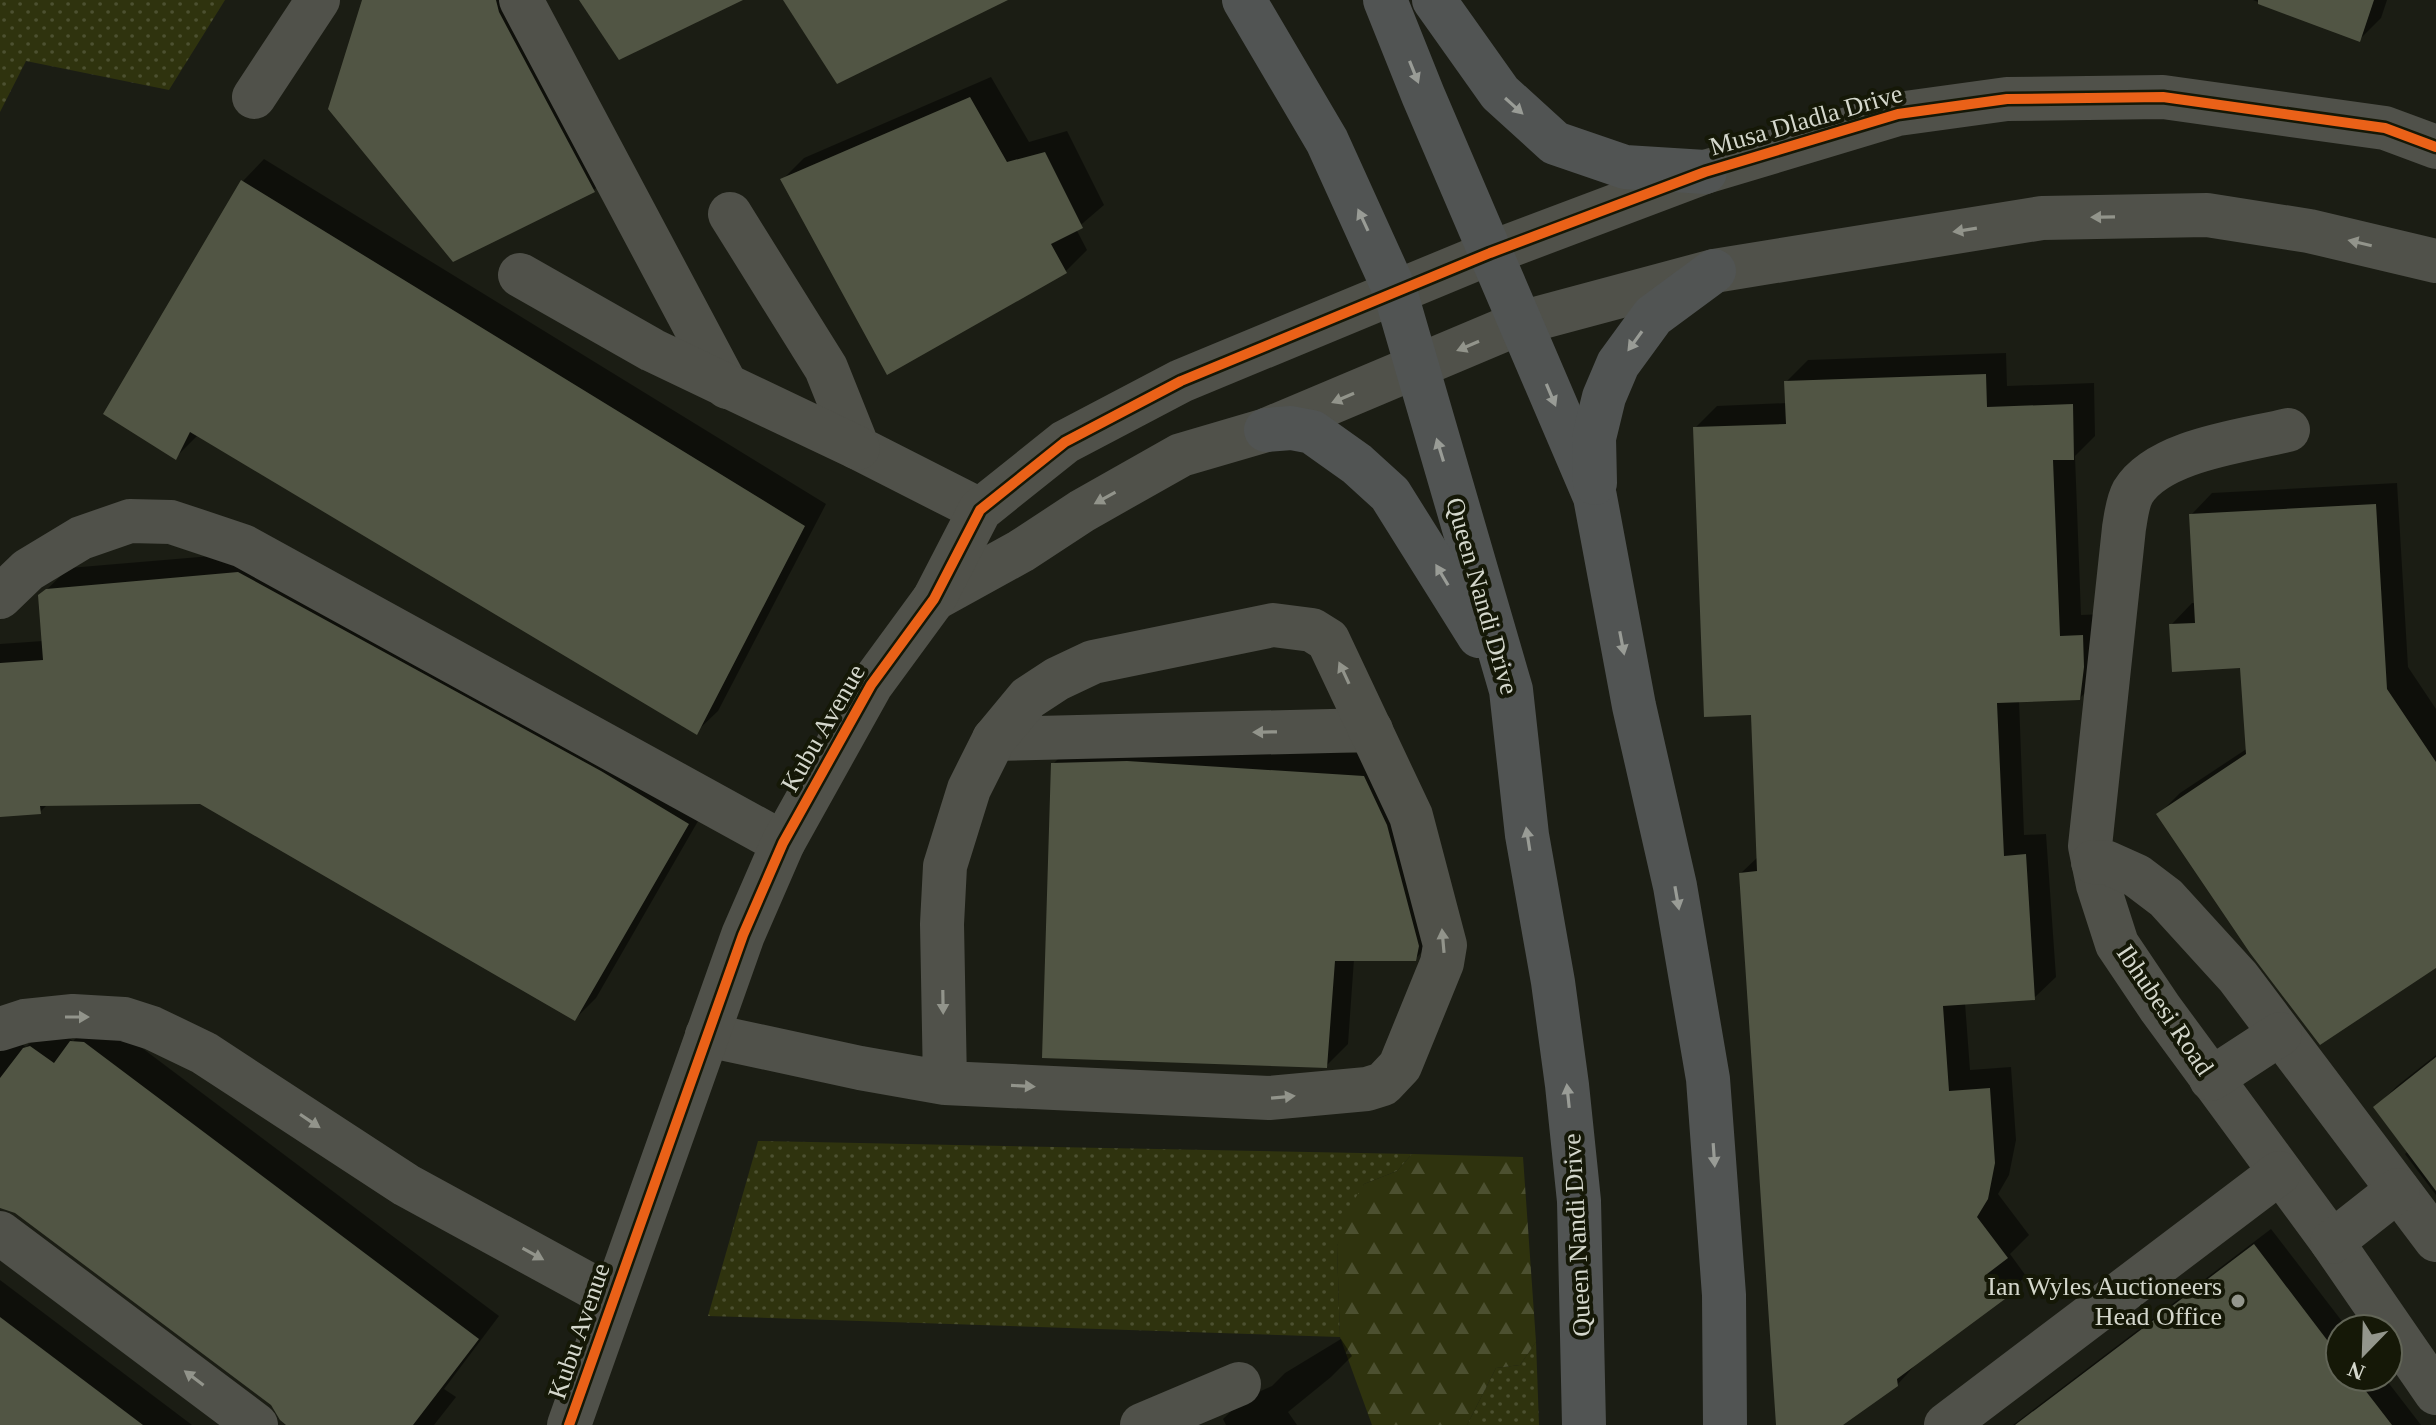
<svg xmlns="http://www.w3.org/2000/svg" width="2436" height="1425" viewBox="0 0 2436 1425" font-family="Georgia,serif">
<defs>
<pattern id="grass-dots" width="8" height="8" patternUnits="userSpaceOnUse" patternTransform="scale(2)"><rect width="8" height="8" fill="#2f330e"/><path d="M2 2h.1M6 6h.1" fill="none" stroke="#4c5030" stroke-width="1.8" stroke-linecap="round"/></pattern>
<pattern id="forest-firs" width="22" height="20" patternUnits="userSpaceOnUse" patternTransform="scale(2)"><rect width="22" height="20" fill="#2f330e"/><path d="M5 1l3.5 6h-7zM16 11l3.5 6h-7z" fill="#4c5030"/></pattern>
</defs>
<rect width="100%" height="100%" fill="#1b1d14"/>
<g fill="url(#grass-dots)">
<polygon points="0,0 225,0 169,90 26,61 0,112"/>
<polygon points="758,1141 1412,1154 1397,1171 1364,1184 1337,1246 1340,1337 708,1316"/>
<polygon points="1536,1342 1539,1425 1467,1425 1496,1368 1520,1365"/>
</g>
<polygon fill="url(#forest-firs)" points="1412,1154 1523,1157 1536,1342 1520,1365 1496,1368 1467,1425 1372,1425 1340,1337 1337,1246 1348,1210 1364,1184 1397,1171"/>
<g fill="#0007">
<polygon points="365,0 525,0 615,169 594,190"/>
<polygon points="2253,0 2387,0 2381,18 2359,40"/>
<polygon points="991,77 1029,142 1067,131 1104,205 1076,229 1087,250 1066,271 782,180 804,158"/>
<polygon points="264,159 826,504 718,711 696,732 197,436 176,457 106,414 243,181"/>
<polygon points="2006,353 2007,386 2094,383 2095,436 2075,456 2081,615 2104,614 2101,676 2080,698 2019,700 2024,835 2046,834 2056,977 2034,998 1965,1003 1970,1070 2011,1067 2016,1140 2009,1175 1998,1194 2029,1235 2010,1254 2026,1276 2004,1297 1919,1361 1897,1385 1839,1425 1778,1425 1741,873 1759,856 1753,713 1695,428 1717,406 1787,403 1786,382 1808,360"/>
<polygon points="2397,483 2408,667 2436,709 2436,965 2159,814 2180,793 2248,748 2242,666 2171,625 2192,603 2196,603 2191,515 2212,493"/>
<polygon points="260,552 709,802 596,998 575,1019 200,802 48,804 40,812 0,815 0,644 43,641 41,595 69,568"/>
<polygon points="1150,740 1386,755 1437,937 1415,959 1354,959 1348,1044 1326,1066 1053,764 1075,742"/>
<polygon points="94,1021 106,1021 499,1316 444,1389 456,1397 434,1425 289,1425 273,1404 16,1211 0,1207 0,1028 26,1047 47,1027 52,1025 73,1041"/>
<polygon points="2436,1055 2436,1195 2405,1154 2408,1151 2376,1107 2397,1086"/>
<polygon points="2271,1229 2348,1329 2340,1329 2340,1377 2384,1377 2421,1425 2013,1425"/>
<polygon points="0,1280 192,1425 0,1425"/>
<polygon points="1341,1339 1352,1356 1331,1377 1288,1412 1297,1425 1226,1425 1223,1419 1245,1398 1272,1386 1285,1373"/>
</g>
<g fill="#515544">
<polygon points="362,0 496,0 499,12 595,192 453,262 328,109"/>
<polygon points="579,0 743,0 619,60"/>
<polygon points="783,0 1008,0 837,84"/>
<polygon points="2258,0 2374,0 2360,42 2258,4"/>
<polygon points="970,97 1007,162 1045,152 1083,228 1051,244 1067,273 887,375 780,179"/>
<polygon points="241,180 805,526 697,735 190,432 176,460 103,414"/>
<polygon points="1986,374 1987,407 2073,404 2074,460 2053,460 2060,636 2083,635 2084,667 2080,700 1997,703 2004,856 2026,854 2035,1000 1943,1006 1949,1091 1990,1088 1995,1163 1988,1199 1977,1217 2008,1258 1987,1274 2005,1299 1897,1379 1898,1386 1843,1425 1776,1425 1739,873 1757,871 1751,715 1704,717 1693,427 1786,424 1784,381"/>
<polygon points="2376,504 2387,689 2436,762 2436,968 2320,1045 2250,953 2156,814 2246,754 2240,668 2172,672 2169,624 2195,623 2189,514"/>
<polygon points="238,572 601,771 689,824 575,1021 200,804 40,806 41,814 0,817 0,663 43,660 38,595 46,589"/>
<polygon points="1127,761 1364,776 1387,825 1419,946 1416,961 1335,961 1327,1068 1042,1058 1051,763"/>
<polygon points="70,1041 84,1042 479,1339 413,1425 286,1425 280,1420 271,1405 15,1213 0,1208 0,1078 23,1048 30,1046 54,1063"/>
<polygon points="2436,1057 2436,1191 2373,1107"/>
<polygon points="2254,1244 2340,1357 2340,1377 2355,1377 2392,1425 2015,1425"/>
<polygon points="0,1317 143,1425 0,1425"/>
</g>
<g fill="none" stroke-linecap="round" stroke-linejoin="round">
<g stroke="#50514a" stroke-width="44">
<polyline points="521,0 727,387"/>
<polyline points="254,97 318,0"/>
<polyline points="730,214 826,368 858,448 980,510"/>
<polyline points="520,275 652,350 858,448"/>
<path d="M2288,430C2243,441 2159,450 2133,492C2127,503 2126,517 2124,528L2090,846L2098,885L2117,944L2160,1008L2332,1242L2436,1393"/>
<polyline points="0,597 28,570 81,538 130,521 171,522 243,546 783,843"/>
<polyline points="934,599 1021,551 1082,511 1181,455 1266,430 1520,323 1714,271 2042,218 2207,215 2309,231 2436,261"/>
<polyline points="994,739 1371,730"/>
<polyline points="2093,862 2108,863 2137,876 2166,898 2238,977 2436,1240"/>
<polyline points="0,1029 25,1021 73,1016 124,1019 152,1028 204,1053 406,1185 613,1298"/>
<polyline points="707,1035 860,1068 945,1083 1269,1098 1367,1089 1383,1084 1400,1066 1442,963 1445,945 1411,816 1328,640 1312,630 1273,625 1093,662 1057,679 1028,698 994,739 969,789 945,866 942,924 945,1083"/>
<polyline points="2211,1079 2280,1034"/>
<polyline points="0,1233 256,1425"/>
<polyline points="2332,1242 2398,1190"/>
<polyline points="569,1425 743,935 783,843 871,685 934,599 980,510 1065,442 1181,381 1490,253 1705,172 1898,114 2007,99 2163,97 2385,128 2436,147"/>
<polyline points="1142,1425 1239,1384"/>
<polyline points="1946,1425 2279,1173"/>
</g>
<g stroke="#515453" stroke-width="44">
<polyline points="1244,0 1327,141 1395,291 1511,690 1527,835 1553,982 1567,1085 1579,1201 1584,1425"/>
<polyline points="1385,0 1423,95 1595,497 1634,706 1675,886 1708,1079 1724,1295 1725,1425"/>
<polyline points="1434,0 1500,93 1555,143 1625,167 1705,172"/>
<polyline points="1266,430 1291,428 1312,432 1357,464 1390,494 1479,636"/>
<polyline points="1595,483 1594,438 1604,397 1618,364 1653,316 1714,271"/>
</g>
<g stroke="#151807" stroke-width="15">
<polyline id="cycleway" points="569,1425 743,935 783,843 871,685 934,599 980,510 1065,442 1181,381 1490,253 1705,172 1898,114 2007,99 2163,97 2385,128 2436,147"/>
</g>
<use href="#cycleway" stroke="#ea6118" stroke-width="10"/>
</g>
<defs><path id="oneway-solid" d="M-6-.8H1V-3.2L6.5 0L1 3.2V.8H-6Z" transform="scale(2)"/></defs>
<g fill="#999c96">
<use href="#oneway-solid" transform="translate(1414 72) rotate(68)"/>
<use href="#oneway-solid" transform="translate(1514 106) rotate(42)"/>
<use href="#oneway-solid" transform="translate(1363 220) rotate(-115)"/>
<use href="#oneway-solid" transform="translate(1635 341) rotate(126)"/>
<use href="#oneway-solid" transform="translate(1551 395) rotate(67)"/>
<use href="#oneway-solid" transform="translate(1440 450) rotate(-107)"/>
<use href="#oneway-solid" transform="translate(1442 575) rotate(-121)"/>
<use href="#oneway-solid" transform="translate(1622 643) rotate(79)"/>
<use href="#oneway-solid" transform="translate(1528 839) rotate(-99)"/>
<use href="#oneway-solid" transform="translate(1677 898) rotate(80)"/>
<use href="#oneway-solid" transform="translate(1568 1096) rotate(-96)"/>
<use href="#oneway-solid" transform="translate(1714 1155) rotate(86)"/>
</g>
<g fill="#92948b">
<use href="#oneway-solid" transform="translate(2103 217) rotate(179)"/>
<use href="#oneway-solid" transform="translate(1965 230) rotate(171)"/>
<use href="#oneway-solid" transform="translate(2360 243) rotate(-167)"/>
<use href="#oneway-solid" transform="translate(1468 346) rotate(157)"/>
<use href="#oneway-solid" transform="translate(1343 398) rotate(157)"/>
<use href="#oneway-solid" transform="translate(1105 498) rotate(151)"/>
<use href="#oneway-solid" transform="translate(1344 673) rotate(-115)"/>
<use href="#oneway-solid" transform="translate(1265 732) rotate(179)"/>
<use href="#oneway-solid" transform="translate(1443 941) rotate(-95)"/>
<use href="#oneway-solid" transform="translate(943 1002) rotate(89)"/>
<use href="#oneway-solid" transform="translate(77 1017)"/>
<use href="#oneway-solid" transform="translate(1023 1086) rotate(3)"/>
<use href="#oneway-solid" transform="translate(1283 1097) rotate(-5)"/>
<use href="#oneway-solid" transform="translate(310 1121) rotate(34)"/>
<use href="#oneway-solid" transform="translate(533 1254) rotate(29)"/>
<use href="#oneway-solid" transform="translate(194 1378) rotate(-143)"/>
</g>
<circle fill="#93968c" stroke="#151807" stroke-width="3" cx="2238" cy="1301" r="8"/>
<g text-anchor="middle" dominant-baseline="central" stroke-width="8" stroke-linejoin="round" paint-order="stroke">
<g font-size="26" fill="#d4d7cc" stroke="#151807">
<text transform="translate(1806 120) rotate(-16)">Musa Dladla Drive</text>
<text transform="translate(1482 596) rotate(74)">Queen Nandi Drive</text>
<text transform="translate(823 728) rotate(-60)">Kubu Avenue</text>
<text transform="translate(2165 1010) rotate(56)">Ibhubesi Road</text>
<text transform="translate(1577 1235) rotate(-93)">Queen Nandi Drive</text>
<text transform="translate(579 1331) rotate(-71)">Kubu Avenue</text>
</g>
<g font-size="26" fill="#d4d7cc" stroke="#151807" text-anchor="end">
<text x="2222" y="1286">Ian Wyles Auctioneers<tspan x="2222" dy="30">Head Office</tspan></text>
</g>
</g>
<g transform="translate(2364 1353) rotate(203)"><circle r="38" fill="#151807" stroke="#616456" stroke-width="2"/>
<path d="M0-6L14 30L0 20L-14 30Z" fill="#93968c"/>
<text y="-12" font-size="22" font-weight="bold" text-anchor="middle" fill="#d4d7cc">N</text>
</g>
</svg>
